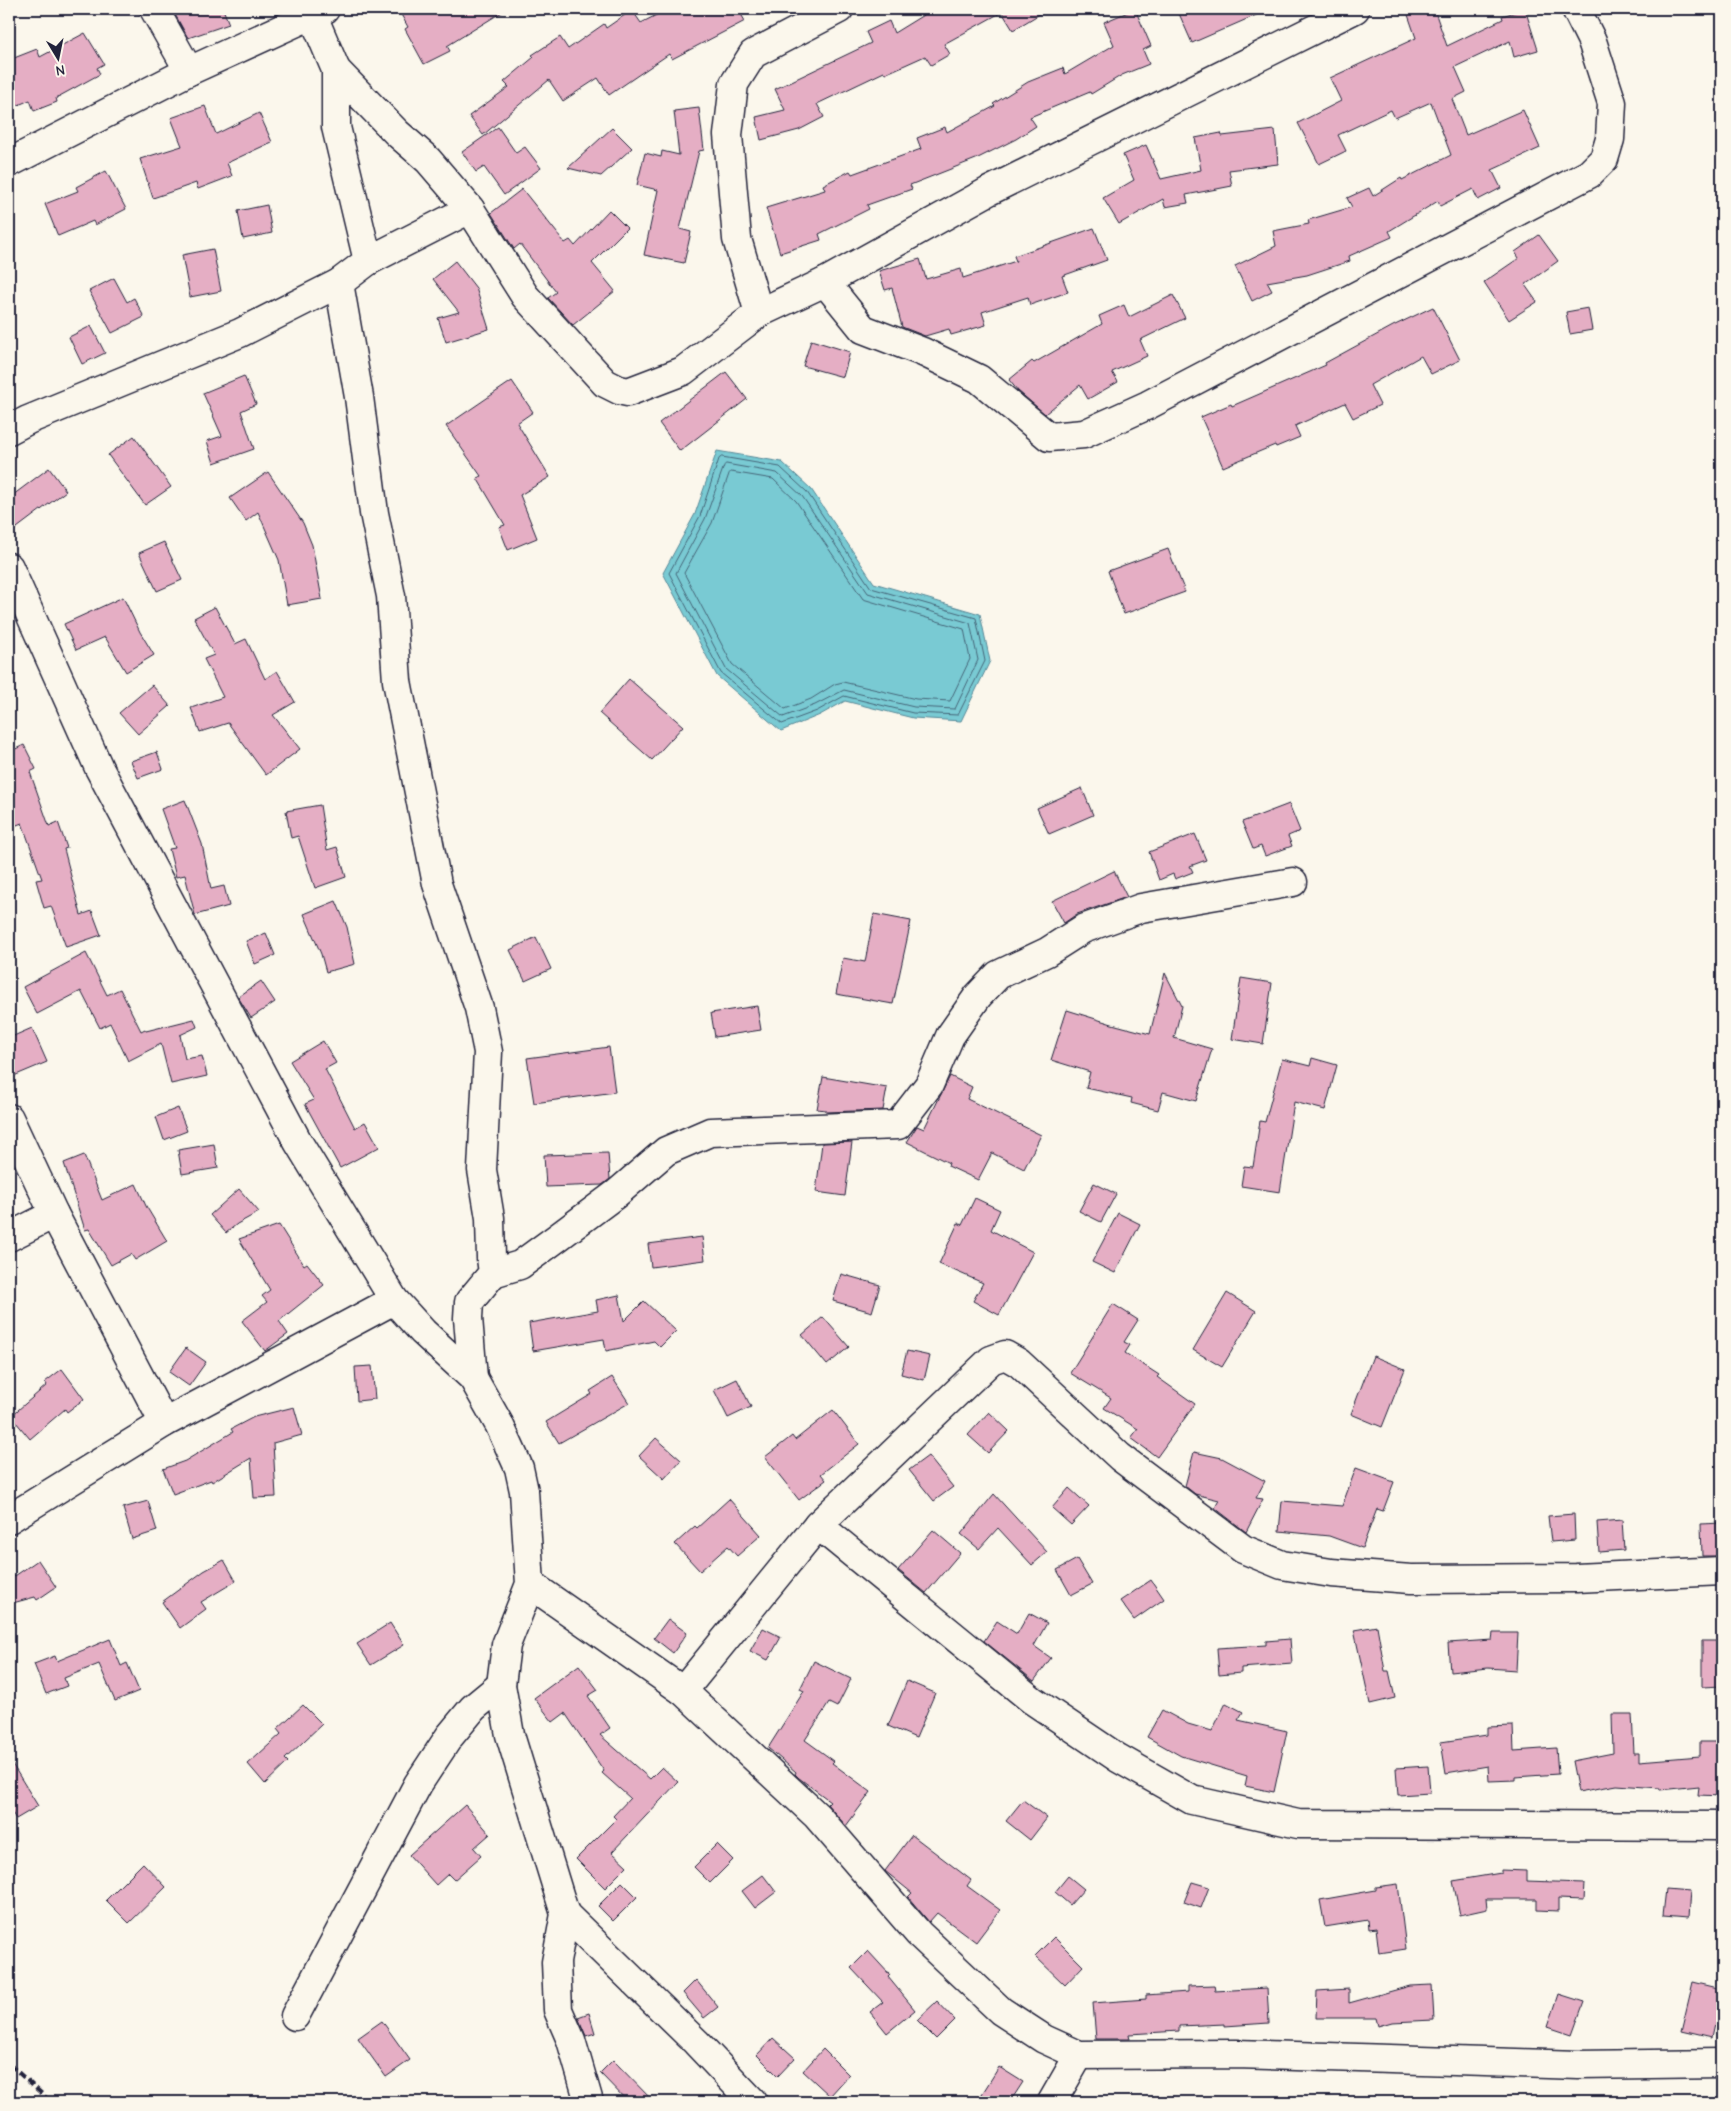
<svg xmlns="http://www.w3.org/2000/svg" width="1731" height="2111" viewBox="0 0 1731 2111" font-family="'Comic Neue',sans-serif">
<rect width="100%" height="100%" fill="#fbf7ec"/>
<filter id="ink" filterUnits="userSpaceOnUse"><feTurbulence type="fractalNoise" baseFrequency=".02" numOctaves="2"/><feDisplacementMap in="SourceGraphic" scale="10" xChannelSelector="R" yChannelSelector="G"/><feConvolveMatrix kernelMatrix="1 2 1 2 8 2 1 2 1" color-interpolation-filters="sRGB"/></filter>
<g filter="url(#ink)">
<polygon fill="#79cad3" stroke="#568796" points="717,451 782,462 811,489 874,583 980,614 990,661 961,721 913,718 845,701 820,715 781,731 717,676 663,573 695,514"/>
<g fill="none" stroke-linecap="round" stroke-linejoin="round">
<g stroke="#456578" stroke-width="1">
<polygon points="722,457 780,467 807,492 871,588 976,618 985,661 958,715 913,713 844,696 817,711 782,724 721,673 669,573 700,516 719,459"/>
<polygon points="726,464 777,473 802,496 868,593 970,623 978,660 955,709 914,707 844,690 815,705 783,717 726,669 676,573 705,519 724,466"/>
<polygon points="731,472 773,479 796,501 863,599 964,629 970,659 950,701 916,699 843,682 835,684 811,699 785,709 732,664 684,573 712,523 729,474"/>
</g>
</g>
<g fill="#e5aec4" stroke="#22223b">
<polygon points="172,9 223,9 229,24 188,38"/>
<polygon points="398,9 507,9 447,46 450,51 424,64 405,29 408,27"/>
<polygon points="668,9 738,9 745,21 672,59 669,54 609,95 598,78 563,101 549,80 483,135 469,116 509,87 504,82 534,57 532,55 560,37 568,49 604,24 606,28 632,10 641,23"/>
<polygon points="933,9 1048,9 1013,30 1002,12 944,44 950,54 931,65 925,56 885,74 884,72 817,104 824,117 799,130 761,140 756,117 785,110 775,89 871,43 866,32 889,21 894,33"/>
<polygon points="1135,9 1151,46 1143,50 1149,64 1122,75 1091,94 1090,92 1030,117 1036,126 1016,139 976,159 910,185 912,189 867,205 869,209 819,234 821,240 780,253 766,208 825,190 823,185 850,171 852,174 921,149 917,138 945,127 947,132 995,106 993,104 1028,82 1063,68 1065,74 1114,45 1104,22"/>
<polygon points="1177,9 1270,9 1192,43"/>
<polygon points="1406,9 1434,9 1447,46 1503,19 1502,16 1525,9 1538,50 1514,57 1510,41 1455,67 1466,92 1452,99 1466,135 1523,110 1540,148 1492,170 1501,188 1478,200 1473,189 1440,206 1438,201 1389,231 1392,237 1349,256 1350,261 1307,275 1267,282 1272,291 1252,301 1235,266 1276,246 1273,231 1309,224 1308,220 1352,207 1347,198 1369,188 1373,196 1401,178 1402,180 1451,155 1431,102 1395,118 1391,110 1338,135 1346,151 1319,164 1298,123 1341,101 1330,78 1416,38"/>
<polygon points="85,33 104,64 97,68 100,74 56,98 57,102 34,111 30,100 9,109 9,60 37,49 40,57"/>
<polygon points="205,106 216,134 259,113 272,142 227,163 232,176 198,189 196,183 153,198 140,159 182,146 171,118"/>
<polygon points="699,108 704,150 699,151 680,229 691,232 684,263 644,255 658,190 637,185 645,153 661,157 662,151 679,155 674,111"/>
<polygon points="498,127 516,153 525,147 541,168 504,195 484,167 476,172 462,152"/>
<polygon points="612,128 632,148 601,176 568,168"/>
<polygon points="1275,130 1278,164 1229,170 1232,186 1186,195 1188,203 1165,207 1163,199 1119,224 1103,198 1134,180 1123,155 1146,145 1161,179 1201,170 1195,138 1221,133 1222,136"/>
<polygon points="106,171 126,209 95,225 93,221 58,236 45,204 78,191 76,187"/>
<polygon points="522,189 565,243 570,240 575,246 609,210 627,228 592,263 615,291 573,325 548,298 556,292 520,244 514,249 491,213"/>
<polygon points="267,205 272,233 243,239 238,211"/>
<polygon points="1094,228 1107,260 1062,276 1068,292 1030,305 1028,297 982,312 986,325 951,335 949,329 925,336 902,327 892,288 885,290 879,271 920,259 926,279 961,269 963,278 1016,261 1014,256"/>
<polygon points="1539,235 1558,261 1525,285 1537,302 1509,320 1484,282 1519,258 1515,252"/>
<polygon points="213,249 221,291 190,297 182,255"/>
<polygon points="455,261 476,288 489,329 446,342 438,318 459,312 433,279"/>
<polygon points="114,278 127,302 134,298 144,317 112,333 89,291"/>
<polygon points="1173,295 1185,318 1140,340 1147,356 1112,372 1118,382 1088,399 1080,385 1045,414 1018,391 1009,380 1032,361 1034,363 1102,324 1099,316 1124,305 1129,317"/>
<polygon points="1433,307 1460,360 1431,374 1421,356 1370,385 1380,405 1353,418 1345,403 1295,426 1300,437 1276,447 1275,445 1223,467 1201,417 1231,404 1232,406 1326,365 1325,363 1393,326"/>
<polygon points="1588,308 1592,330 1570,334 1566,312"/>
<polygon points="91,326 105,353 82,364 69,337"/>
<polygon points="811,340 850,352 843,377 803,366"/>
<polygon points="726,372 747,399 680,451 659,423"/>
<polygon points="244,376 256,404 241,411 254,449 214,463 207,441 222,436 203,393"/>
<polygon points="512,381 533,412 517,423 550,477 520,495 537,538 508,550 499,527 505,525 477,478 481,476 446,426"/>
<polygon points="134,436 171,487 145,505 108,455"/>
<polygon points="49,468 66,491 9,534 9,498"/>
<polygon points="268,472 303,523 312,545 322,599 287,605 279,560 258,512 246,521 230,498"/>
<polygon points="164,542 182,580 157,591 139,553"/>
<polygon points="1168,549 1185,592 1124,614 1108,571"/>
<polygon points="123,597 140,632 154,655 126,672 105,637 76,650 64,624"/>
<polygon points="215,607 235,644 246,639 265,679 277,671 295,702 273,715 300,749 266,775 228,723 200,732 191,708 223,697 204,659 214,655 194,618"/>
<polygon points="629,679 683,726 652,760 599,713"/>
<polygon points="152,685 170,706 138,734 119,713"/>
<polygon points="24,745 36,769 30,772 49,826 58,822 67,848 64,849 81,915 92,911 101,935 66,947 51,906 44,908 36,880 42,879 22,823 9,828 9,752"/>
<polygon points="157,752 163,769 138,778 131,761"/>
<polygon points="1082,788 1093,815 1049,834 1037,808"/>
<polygon points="185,800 202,844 211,889 224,886 229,906 195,915 185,875 176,877 169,849 175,848 161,809"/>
<polygon points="1289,804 1300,831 1288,836 1292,846 1265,856 1261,846 1253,849 1242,822"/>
<polygon points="320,805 327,850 337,847 346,877 315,888 298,836 291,838 286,811"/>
<polygon points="1195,834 1206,860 1190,866 1193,872 1175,879 1173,874 1159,880 1149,852"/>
<polygon points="1114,871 1127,897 1077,914 1064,923 1052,901"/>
<polygon points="336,901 347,927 355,964 326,972 321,954 304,914"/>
<polygon points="874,914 911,921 893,1004 836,994 843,958 865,962"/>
<polygon points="266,933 275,955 255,964 246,941"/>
<polygon points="536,937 551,969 525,981 510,950"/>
<polygon points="86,953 107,995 120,989 141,1031 145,1029 146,1031 194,1019 197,1027 180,1035 185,1059 202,1056 207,1076 171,1084 161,1044 128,1061 110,1023 100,1028 81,991 37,1014 23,987"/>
<polygon points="1165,973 1182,1006 1174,1038 1212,1049 1196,1101 1163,1092 1158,1110 1131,1103 1132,1098 1086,1088 1090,1072 1051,1060 1067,1010 1112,1024 1150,1034"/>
<polygon points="1241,978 1272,983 1263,1044 1232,1039"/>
<polygon points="261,981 275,1002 251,1018 238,997"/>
<polygon points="757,1006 761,1030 715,1037 711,1013"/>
<polygon points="32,1028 47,1062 9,1078 9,1038"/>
<polygon points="323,1041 336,1063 325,1069 355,1128 365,1122 379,1147 340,1168 305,1104 314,1100 290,1061"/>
<polygon points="609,1047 615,1092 534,1103 527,1058"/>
<polygon points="1312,1058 1337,1065 1325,1110 1294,1102 1280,1192 1241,1186 1244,1166 1253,1167 1260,1121 1265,1122 1282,1059 1310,1066"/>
<polygon points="950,1076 972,1087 967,1099 1041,1135 1024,1169 992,1153 978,1180 948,1166 949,1163 907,1142 917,1126 924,1129"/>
<polygon points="823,1077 887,1088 883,1110 826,1112 826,1110 817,1109"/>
<polygon points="178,1108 187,1131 164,1140 156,1117"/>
<polygon points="852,1142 845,1196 816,1192 822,1143"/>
<polygon points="214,1144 218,1168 182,1174 178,1150"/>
<polygon points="608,1153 610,1179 602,1185 546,1187 544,1155"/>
<polygon points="84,1155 102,1200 136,1184 146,1206 167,1241 135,1260 131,1254 111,1265 89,1229 85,1230 64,1163"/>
<polygon points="1094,1183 1116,1194 1101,1222 1079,1211"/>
<polygon points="239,1189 259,1212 237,1224 226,1233 210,1215"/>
<polygon points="975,1198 1000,1210 991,1230 1033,1252 999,1315 973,1301 983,1283 939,1264 958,1223 962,1225"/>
<polygon points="1118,1213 1140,1224 1115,1273 1092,1262"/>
<polygon points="279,1225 304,1265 307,1263 324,1285 279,1321 288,1334 265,1351 242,1321 267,1302 262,1296 270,1290 239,1239"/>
<polygon points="702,1237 705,1260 651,1267 648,1244"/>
<polygon points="841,1274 880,1285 872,1312 833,1301"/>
<polygon points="1227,1293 1256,1311 1222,1367 1193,1350"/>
<polygon points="619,1295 624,1321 644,1301 676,1331 660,1347 654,1341 606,1351 604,1339 533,1351 529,1323 598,1311 596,1300"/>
<polygon points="1113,1304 1138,1320 1124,1342 1130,1345 1125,1353 1159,1375 1157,1377 1195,1404 1157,1457 1131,1438 1138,1429 1104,1408 1111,1398 1070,1373"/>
<polygon points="823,1317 849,1347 827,1365 802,1335"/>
<polygon points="186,1348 206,1362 189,1386 169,1372"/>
<polygon points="907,1351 930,1356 924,1380 901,1374"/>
<polygon points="1373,1356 1405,1369 1382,1427 1351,1414"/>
<polygon points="372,1366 375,1399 357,1401 355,1367"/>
<polygon points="62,1369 84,1399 67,1412 65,1409 30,1439 11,1416 47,1385 45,1382"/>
<polygon points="612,1377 629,1403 559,1443 546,1422 592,1394 590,1391"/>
<polygon points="737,1379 751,1407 728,1418 714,1390"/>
<polygon points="294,1407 302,1435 273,1443 276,1497 254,1498 251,1458 212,1482 211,1480 173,1494 163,1469 185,1461 233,1432 231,1429 254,1417"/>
<polygon points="833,1410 859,1444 821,1474 826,1480 799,1500 765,1457 792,1436 795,1440"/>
<polygon points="989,1412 1009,1431 988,1453 968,1435"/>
<polygon points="656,1438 681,1460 664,1479 639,1456"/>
<polygon points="1194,1452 1222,1458 1265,1481 1256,1498 1263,1499 1246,1532 1215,1508 1219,1500 1195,1494 1185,1486"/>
<polygon points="928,1456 953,1487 934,1501 909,1470"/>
<polygon points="1356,1468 1394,1482 1383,1511 1377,1509 1362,1548 1329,1536 1279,1531 1282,1501 1342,1506"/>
<polygon points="1069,1488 1089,1506 1071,1525 1052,1508"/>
<polygon points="994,1494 1047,1552 1032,1565 998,1528 979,1549 961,1534"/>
<polygon points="729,1499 761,1535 737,1556 728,1546 700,1571 675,1544 695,1526 697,1528"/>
<polygon points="148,1501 157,1531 132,1539 123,1508"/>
<polygon points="1574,1514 1575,1540 1551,1542 1548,1516"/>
<polygon points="1622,1520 1624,1550 1599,1552 1597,1522"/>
<polygon points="1722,1523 1722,1556 1702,1556 1701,1524"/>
<polygon points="933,1530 960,1553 926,1593 898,1570"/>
<polygon points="1077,1559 1092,1584 1071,1595 1057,1570"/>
<polygon points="38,1560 56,1587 37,1600 35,1597 9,1604 9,1580"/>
<polygon points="224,1560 236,1581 201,1602 206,1609 180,1628 162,1602 204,1571"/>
<polygon points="1151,1580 1164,1599 1134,1620 1120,1601"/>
<polygon points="1029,1613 1047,1623 1034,1646 1051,1658 1034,1681 984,1641 997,1621 1017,1634"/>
<polygon points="668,1619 687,1633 673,1653 654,1638"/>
<polygon points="390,1623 404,1645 371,1665 357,1644"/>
<polygon points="1377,1626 1385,1671 1389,1671 1395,1698 1370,1704 1354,1630"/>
<polygon points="763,1628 781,1637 768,1660 750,1651"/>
<polygon points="1493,1633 1518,1633 1516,1670 1488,1668 1450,1672 1448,1643 1492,1640"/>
<polygon points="110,1639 121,1666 127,1663 139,1691 115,1701 99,1664 64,1678 67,1686 46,1694 34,1664 55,1656 57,1661"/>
<polygon points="1290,1639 1292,1664 1241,1668 1241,1673 1219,1675 1217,1648 1266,1645 1266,1641"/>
<polygon points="1702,1641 1722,1641 1722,1686 1702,1687"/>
<polygon points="814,1661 851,1679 837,1707 829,1703 805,1740 834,1761 832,1763 871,1792 846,1826 827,1804 830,1801 799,1778 795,1774 796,1772 768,1748 804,1691 800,1689"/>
<polygon points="579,1665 598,1690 588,1696 610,1728 600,1735 650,1779 662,1767 678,1782 612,1852 627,1866 605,1888 576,1859 616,1819 613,1816 630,1798 602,1773 604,1771 565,1713 553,1722 534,1698"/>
<polygon points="907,1681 935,1693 916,1738 888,1726"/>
<polygon points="1226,1703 1243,1712 1238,1720 1287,1731 1274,1792 1245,1786 1247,1776 1181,1756 1147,1737 1162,1710 1188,1724 1212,1731"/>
<polygon points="303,1705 322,1724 285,1759 288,1762 265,1784 248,1764 281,1734 277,1729"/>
<polygon points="1612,1714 1632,1714 1634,1753 1639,1753 1639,1761 1700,1756 1700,1742 1722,1742 1722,1796 1698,1795 1699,1786 1660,1790 1660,1788 1617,1785 1578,1792 1572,1761 1613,1753"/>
<polygon points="1513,1726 1514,1751 1556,1748 1558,1774 1515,1777 1515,1780 1489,1781 1488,1766 1446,1773 1441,1742 1487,1735 1487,1727"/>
<polygon points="9,1759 38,1806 16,1819 9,1808"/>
<polygon points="1428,1766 1430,1793 1398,1795 1396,1768"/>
<polygon points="1023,1800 1047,1818 1030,1840 1006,1821"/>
<polygon points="465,1805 490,1834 474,1848 481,1856 454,1880 448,1874 436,1885 409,1855"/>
<polygon points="912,1835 971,1880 967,1886 1000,1910 976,1942 937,1913 929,1922 908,1897 912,1893 885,1871"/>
<polygon points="717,1844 733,1860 710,1883 694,1867"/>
<polygon points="143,1863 166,1887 129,1923 106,1900"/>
<polygon points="1501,1870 1526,1871 1526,1881 1584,1883 1583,1900 1558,1899 1558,1911 1537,1910 1537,1899 1486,1899 1487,1909 1460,1915 1453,1881 1501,1873"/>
<polygon points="763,1875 776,1892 755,1908 742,1891"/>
<polygon points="1068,1876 1084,1889 1070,1905 1055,1892"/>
<polygon points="622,1882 637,1897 613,1921 598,1906"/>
<polygon points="1192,1882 1209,1887 1201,1908 1184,1902"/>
<polygon points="1398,1884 1406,1949 1379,1953 1376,1928 1369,1929 1368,1920 1325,1927 1320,1900 1376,1890 1376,1887"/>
<polygon points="1666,1889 1690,1891 1688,1917 1663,1915"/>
<polygon points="1054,1937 1083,1966 1065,1985 1035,1956"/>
<polygon points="868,1951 890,1975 888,1977 915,2010 887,2033 870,2012 883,2002 851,1968"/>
<polygon points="696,1980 718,2007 704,2018 683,1993"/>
<polygon points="1693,1982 1722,1989 1711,2039 1681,2032"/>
<polygon points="1214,1985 1215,1991 1267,1988 1269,2023 1225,2026 1225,2024 1179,2026 1179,2031 1129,2034 1130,2039 1096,2039 1093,2003 1146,1999 1146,1995 1188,1992 1188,1986"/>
<polygon points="1432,1985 1434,2020 1392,2022 1378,2026 1376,2018 1316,2018 1317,1991 1349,1989 1349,2003 1410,1986"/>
<polygon points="1559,1994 1584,2002 1572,2035 1548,2027"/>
<polygon points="937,2001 955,2020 936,2039 917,2020"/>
<polygon points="589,2013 595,2033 586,2036 578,2017"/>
<polygon points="382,2021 410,2060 386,2077 358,2038"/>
<polygon points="773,2038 795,2058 778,2076 757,2055"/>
<polygon points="823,2049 849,2075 830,2096 803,2071"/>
<polygon points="613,2060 654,2102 628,2102 600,2073"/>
<polygon points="999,2067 1023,2082 1010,2102 977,2102"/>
</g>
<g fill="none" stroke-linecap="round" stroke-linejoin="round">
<g stroke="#22223b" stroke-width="31">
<g id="street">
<polyline points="154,9 189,71"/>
<polyline points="336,70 397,133 428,160 470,209 525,296 605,383 619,390 628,392 683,371 759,313 737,239 728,135 734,84 753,54 839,9"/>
<polyline points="9,163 189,71 325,9"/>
<polyline points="368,261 470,209"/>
<polyline points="825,282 863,329 923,352 979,379 1049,437 1084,434 1148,405 1589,174 1604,159 1610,139 1612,103 1592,41 1576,9"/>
<polyline points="339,283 359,397 374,513 391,596 397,681 437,884 479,1008 488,1052 482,1170 490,1218 491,1258 493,1273 469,1302 468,1318 473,1378"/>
<polyline points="759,313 825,282 989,191 1355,9"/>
<polyline points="9,430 28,420 240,333 339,283 368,261 336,127 336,70 313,16"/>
<polyline points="9,567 99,768 298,1142 394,1300 423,1332 473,1378 499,1424 519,1468 524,1491 530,1584 506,1645 501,1685 510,1735 565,1914 556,1962 558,2010 571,2040 589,2102"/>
<polyline points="9,1118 54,1214 164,1423"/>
<polyline points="9,1237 54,1214"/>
<polyline points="493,1273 520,1265 557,1238 616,1194 666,1151 710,1132 898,1125 929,1085 950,1036 978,996 998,975 1047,952 1083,929 1141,908 1293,882"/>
<polyline points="9,1519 164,1423 394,1300"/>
<polyline points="1722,1571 1576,1578 1411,1579 1331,1573 1282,1565 1243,1549 1120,1457 1019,1363 1005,1355 991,1360 818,1525 1032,1700 1118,1758 1192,1800 1298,1824 1722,1826"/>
<polyline points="530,1584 683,1691 817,1816 919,1934 1001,2011 1044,2039 1079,2055 1236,2054 1578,2065 1722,2063"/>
<polyline points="683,1691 818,1525"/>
<polyline points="565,1914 696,2042 753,2102"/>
<polyline points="295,2016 418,1784 449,1737 473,1708 501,1685"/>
<polyline points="1052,2102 1079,2055"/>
</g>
</g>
<use href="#street" stroke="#fbf7ec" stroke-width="28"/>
<polyline stroke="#22223b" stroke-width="4" stroke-dasharray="8 4" stroke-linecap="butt" points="9,2064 51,2102"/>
</g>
</g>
<rect width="1731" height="2111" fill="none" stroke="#fbf7ec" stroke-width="30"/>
<rect x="15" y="15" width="1701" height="2081" fill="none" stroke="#22223b" stroke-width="2" filter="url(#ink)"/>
<g transform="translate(58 58) rotate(170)" stroke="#fbf7ec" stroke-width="4" paint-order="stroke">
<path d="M0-4L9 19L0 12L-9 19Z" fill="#22223b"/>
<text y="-8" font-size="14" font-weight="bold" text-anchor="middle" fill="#22223b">N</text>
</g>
</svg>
